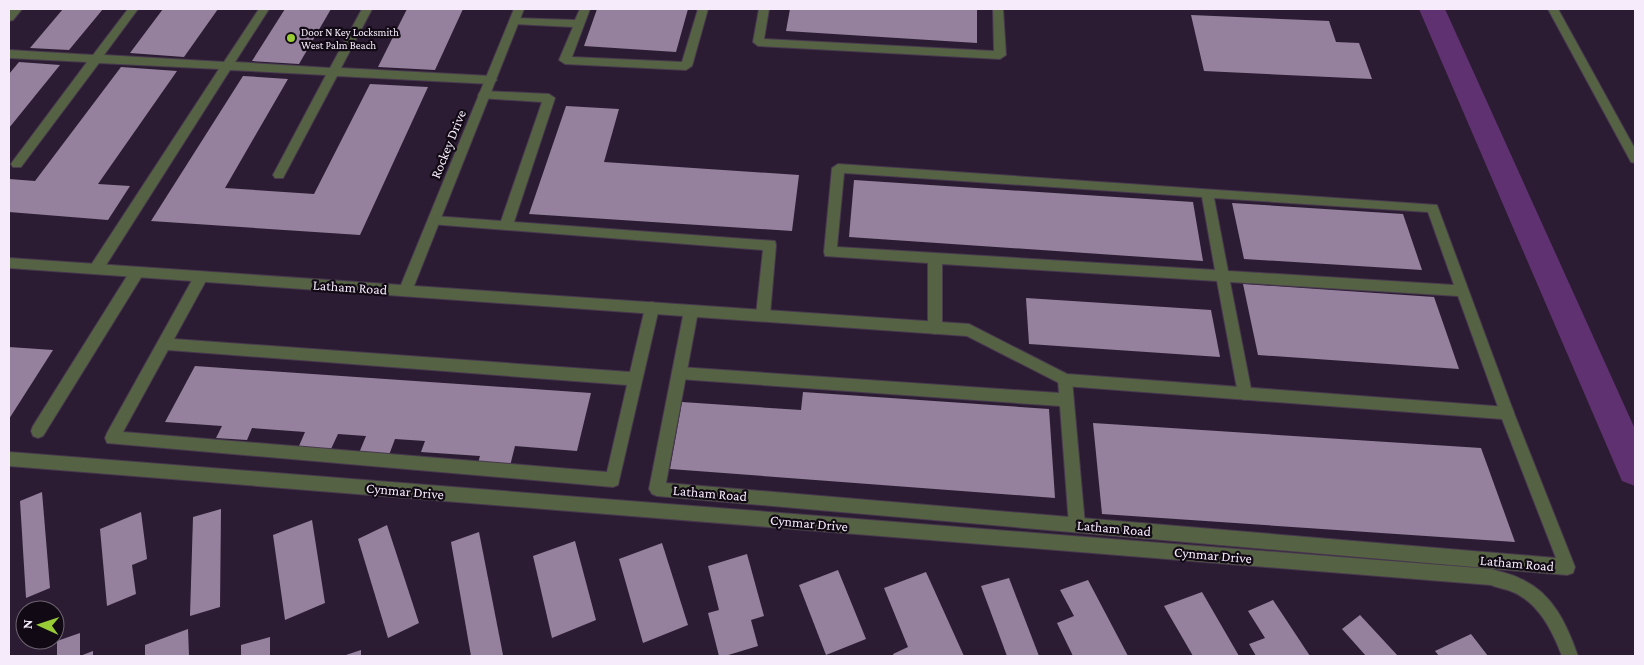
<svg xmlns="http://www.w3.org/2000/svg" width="1644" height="665" viewBox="0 0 1644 665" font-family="'Crimson Pro',serif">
<rect width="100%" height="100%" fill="#2c1c33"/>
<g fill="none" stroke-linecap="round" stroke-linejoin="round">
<polygon fill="#5f3170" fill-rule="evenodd" points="1419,9 1445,9 1635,429 1635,486 1622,481"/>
</g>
<g fill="#95819d">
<polygon points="63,9 103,9 69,50 30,48"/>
<polygon points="163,9 218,9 184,57 130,53"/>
<polygon points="285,9 331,9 299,64 252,61"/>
<polygon points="407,9 463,9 435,70 378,67"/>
<polygon points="597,9 688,9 676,52 584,46"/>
<polygon points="790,9 977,9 977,43 786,31"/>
<polygon points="1191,15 1329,21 1336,42 1359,43 1372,79 1204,71"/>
<polygon points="19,62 60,65 9,128 9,74"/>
<polygon points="121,67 177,71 98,184 130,186 108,220 9,212 9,179 35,181"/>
<polygon points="243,76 288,79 225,188 314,194 370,84 428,87 360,235 151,221"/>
<polygon points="566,106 619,109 604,162 799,175 792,231 529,214"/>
<polygon points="854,180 1193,202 1203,261 849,237"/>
<polygon points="1232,203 1403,214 1422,270 1244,259"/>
<polygon points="1243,284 1434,297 1459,369 1258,355"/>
<polygon points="1026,298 1211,310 1220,357 1029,344"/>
<polygon points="9,347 53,350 9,419"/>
<polygon points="195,366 591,393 577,451 515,446 509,470 477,467 480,456 421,452 425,441 395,439 389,455 359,453 366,436 338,434 331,449 299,446 305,432 252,428 247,440 216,438 222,426 165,422"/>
<polygon points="803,392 1049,409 1055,498 670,469 682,402 801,410"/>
<polygon points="1093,423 1481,448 1515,542 1102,514"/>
<polygon points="42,492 50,588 26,598 20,501"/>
<polygon points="221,509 220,607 190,616 193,517"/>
<polygon points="141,512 147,559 132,565 136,594 107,606 100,529"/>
<polygon points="312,520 325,603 285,620 273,535"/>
<polygon points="387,525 419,623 388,638 358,539"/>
<polygon points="479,532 503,655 500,656 471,656 451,542"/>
<polygon points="575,541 596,620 552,638 533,556"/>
<polygon points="662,543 688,625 643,643 619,559"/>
<polygon points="747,554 764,616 751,620 758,646 725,656 719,656 708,613 719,610 708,566"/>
<polygon points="838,570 866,639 826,655 799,585"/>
<polygon points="926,572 964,656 894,656 893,654 908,647 884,588"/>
<polygon points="1009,578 1039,656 1007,656 981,586"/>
<polygon points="1088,580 1128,656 1073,656 1057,623 1074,616 1060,590"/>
<polygon points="1202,592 1239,656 1193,656 1164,606"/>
<polygon points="1273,600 1310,656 1256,656 1249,644 1265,638 1248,611"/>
<polygon points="1360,615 1398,656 1366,656 1342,629"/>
<polygon points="188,629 189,656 145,656 145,645"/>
<polygon points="80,633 80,656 93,651 93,656 57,656 57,641"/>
<polygon points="1471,634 1488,656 1439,656 1435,651"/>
<polygon points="270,637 270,656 241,656 241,645"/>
<polygon points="361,650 361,656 343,656"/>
</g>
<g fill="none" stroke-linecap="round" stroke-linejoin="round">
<g stroke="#48394f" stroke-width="2">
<g id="service">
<polygon points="128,9 138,9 104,55 224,62 259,9 269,9 235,62 330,68 362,9 372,9 341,68 491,76 497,80 491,84 337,76 283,178 275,178 273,175 326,75 230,70 101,273 96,274 91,273 89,269 91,265 219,69 99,63 21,167 13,167 11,164 13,161 87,62 9,58 9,50 93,55"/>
<polygon points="580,9 590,9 572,57 682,62 698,9 708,9 692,66 686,70 565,64 559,60 573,27 514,24 509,21 514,18 575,20"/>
<polygon points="759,9 769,9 764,39 994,51 993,9 1003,9 1006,55 1000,59 758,46 753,42"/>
<polygon points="484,91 549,94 555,98 514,222 775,241 776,245 770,315 768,319 763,321 758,319 756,315 763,250 430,224 428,221 430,218 434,216 501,221 542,102 480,98 478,95 480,92"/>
<path d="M838,164L1437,205L1514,413L1512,418L1507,419L1502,418L1458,296L1230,282L1252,394L1250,398L1245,400L1240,398L1238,394L1217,281L942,264V328L940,332L935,334L930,332L928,328V263L825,256L824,252L832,168ZM844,173L1202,197L1215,270L837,247ZM1214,198L1428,212L1454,285L1228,271Z"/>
<polygon points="137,267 142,268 144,272 142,276 43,436 38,438 33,436 31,431 33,426 132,268"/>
<path d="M201,272L206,273L208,277L174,339L630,372L645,308L647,304L652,302L657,304L659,308L618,485L613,487L107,443L105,438L107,433L196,273ZM168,350L627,385L607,472L123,432Z"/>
<polygon points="679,367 1059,393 1058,380 1060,376 1065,374 1070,376 1072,380 1085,525 1083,530 1077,532 1071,530 1069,525 1060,406 679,379 674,377 672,373 674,369"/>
</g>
</g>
<g stroke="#48394f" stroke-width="2">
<g id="minor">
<polygon points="11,9 22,9 13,20 9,21 9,12"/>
<path d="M514,9H524L414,286L969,324L1067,374L1507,407L1512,408L1514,413L1575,567L1573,573L1567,575L657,496L652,494L649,489L683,316L9,268V258L401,285ZM697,317L967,336L1065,386L1502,419L1556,558L666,483Z"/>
<polygon points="1548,9 1558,9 1635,149 1635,163 1631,162"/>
<path d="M9,452L1491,569C1501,572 1512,574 1521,579C1553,593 1567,625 1578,656H1562C1553,632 1539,603 1513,592C1506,589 1498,588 1491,585L9,466Z"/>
</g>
</g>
<use href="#service" fill="#556243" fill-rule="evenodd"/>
<use href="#minor" fill="#556243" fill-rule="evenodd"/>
</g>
<circle fill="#99cb36" stroke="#110a14" stroke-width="2" cx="291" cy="38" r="5"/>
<g text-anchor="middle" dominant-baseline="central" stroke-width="4.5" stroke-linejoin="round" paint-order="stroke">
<g font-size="11" fill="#f6ebfb" stroke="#110a14" text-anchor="start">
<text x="301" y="32">Door N Key Locksmith<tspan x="301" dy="13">West Palm Beach</tspan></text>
</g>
<g font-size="14" fill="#f6ebfb" stroke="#110a14">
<text transform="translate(448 144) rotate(-68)">Rockey Drive</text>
<text transform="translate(350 287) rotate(4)">Latham Road</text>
<text transform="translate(405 491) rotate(5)">Cynmar Drive</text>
<text transform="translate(710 493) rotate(5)">Latham Road</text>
<text transform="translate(809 523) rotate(5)">Cynmar Drive</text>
<text transform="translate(1114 528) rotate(5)">Latham Road</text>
<text transform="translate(1213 555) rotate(5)">Cynmar Drive</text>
<text transform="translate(1517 563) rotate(5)">Latham Road</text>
</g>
</g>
<rect width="1644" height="665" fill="none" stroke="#f6ebfb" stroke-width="20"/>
<g transform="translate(40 625) rotate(273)"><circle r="24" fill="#110a14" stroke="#6d6470"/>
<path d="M0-4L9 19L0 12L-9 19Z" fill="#99cb36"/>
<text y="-8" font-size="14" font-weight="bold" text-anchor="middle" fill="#f6ebfb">N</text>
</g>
</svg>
